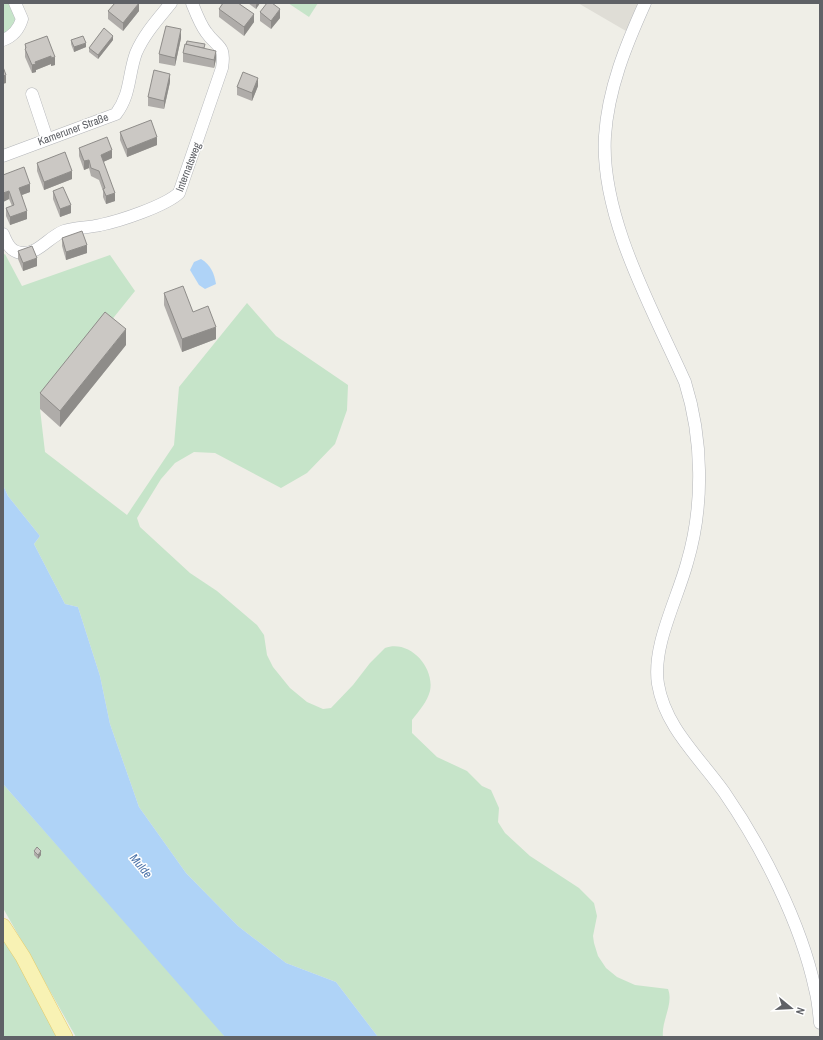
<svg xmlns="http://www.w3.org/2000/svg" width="823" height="1040" viewBox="0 0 823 1040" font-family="'Archivo Narrow',sans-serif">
<rect width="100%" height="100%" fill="#efeee7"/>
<polygon fill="#dfddd6" points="578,3 639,3 626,31"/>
<g fill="#c6e4c9">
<polygon points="3,3 10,3 15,15 15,27 3,36"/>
<polygon points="288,3 318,3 309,17"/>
<path d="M5,254L22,286L110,255L135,291L40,409L45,452L127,515L174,445L179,387L247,303L276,336L348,385L347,410L335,444L307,473L281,488L215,453L194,452L175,463L161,479L137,518L140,527L190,573L217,591L257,625L264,635L267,655L273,667L290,688L307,702L323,709L331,708L353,685L370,663L385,648C409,639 435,667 430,691C427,702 419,711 412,720V733L437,757L467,771L482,786L491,790L499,808L498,822L505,833L530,856L579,888L594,903L597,916L593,936L594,943L598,956L606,968L617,977L635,985L668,989C674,1004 661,1021 663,1037H378L336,982L286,963L238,926L186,873L139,807L110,724L100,676L78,607L65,604L34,544L40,536L8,496L3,485V255Z"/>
<polygon points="3,784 216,1025 225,1037 76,1037 3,908"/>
<polygon points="3,937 26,973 58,1037 3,1037"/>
</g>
<g fill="#afd3f7">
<path d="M201,259C211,265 214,273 216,284L205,289L199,285L190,270L194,262Z"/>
<polygon points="3,485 8,496 40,536 34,544 65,604 78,607 100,676 110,724 139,807 186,873 238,926 286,963 336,982 378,1037 225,1037 3,784"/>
</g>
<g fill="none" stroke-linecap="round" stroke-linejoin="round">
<g stroke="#b4b6ba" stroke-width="13">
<g id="minor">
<path d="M645,3C626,45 608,89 605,136C600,217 653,310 685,382C703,439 704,506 687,563C677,600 652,646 658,684C665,727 699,757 724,792C762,847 801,923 815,989C818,1000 819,1012 820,1023"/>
<path d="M3,40C14,36 19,29 22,19L15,3"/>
<polyline points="32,94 47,139"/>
<path d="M3,156L116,114C131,94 128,75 136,53C144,34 158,19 171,3"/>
<path d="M3,234C7,244 11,253 24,253C39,253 50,236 64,231C76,227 88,228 100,225C120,221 165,206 179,193L222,68C226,44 217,48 206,32C200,24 196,13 192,3"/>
</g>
</g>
<g stroke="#e5cc6b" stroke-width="16">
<polyline id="major" points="3,926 23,957 65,1037"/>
</g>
<use href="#minor" stroke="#fff" stroke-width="12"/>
<use href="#major" stroke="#f8f2b4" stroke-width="15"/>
</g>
<g fill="#afaca9">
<polygon points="248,3 260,3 256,9"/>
<polygon points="219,9 254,22 244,36 219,17"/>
<polygon points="108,11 139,11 123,31 108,19"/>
<polygon points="260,12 280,18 271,29 260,21"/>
<polygon points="47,36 55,65 51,66 51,64 36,70 36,72 32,73 25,57 25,44"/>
<polygon points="181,38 175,66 159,63 159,54"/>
<polygon points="71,40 86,47 74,52 71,44"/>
<polygon points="113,40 98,59 89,52 89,48"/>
<polygon points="205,49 216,59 214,68 183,62 183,53"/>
<polygon points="170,82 164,109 148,106 148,97"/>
<polygon points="258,86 252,101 237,95 237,87"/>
<polygon points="120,132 157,145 127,157 120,140"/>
<polygon points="79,148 112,158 103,162 115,201 106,204 103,197 103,191 99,180 91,176 89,168 84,170 79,156"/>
<polygon points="37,163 72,179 44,190 37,171"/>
<polygon points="24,167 30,192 22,195 27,219 10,225 6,216 6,208 12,206 9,199 3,202"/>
<polygon points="53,191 71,213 60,217 53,199"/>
<polygon points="62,238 87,253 66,260 62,246"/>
<polygon points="18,251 37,266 23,271 18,259"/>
<polygon points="164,293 193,312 216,339 182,352 164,305"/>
<polygon points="126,345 60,427 40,409 40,393"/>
<polygon points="34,851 41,855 38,859 34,855"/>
</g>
<g fill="#8e8c89">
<polygon points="139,3 139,11 123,31 123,23"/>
<polygon points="257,3 260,3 256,9 256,5"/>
<polygon points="280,9 280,18 271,29 271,21"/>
<polygon points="254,14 254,22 244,36 244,27"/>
<polygon points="181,29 181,38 175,66 175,58"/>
<polygon points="113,36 113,40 98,59 98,55"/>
<polygon points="86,43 86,47 74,52 74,47"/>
<polygon points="216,51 216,59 214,68 214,60"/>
<polygon points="51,56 51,64 36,70 36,72 32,73 32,65 35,62"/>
<polygon points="55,57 55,65 51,66 51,58"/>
<polygon points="170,74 170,82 164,109 164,101"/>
<polygon points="6,75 6,83 3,84 3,76"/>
<polygon points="258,78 258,86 252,101 252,93"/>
<polygon points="157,137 157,145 127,157 127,149"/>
<polygon points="112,150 112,158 101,163 101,155"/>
<polygon points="89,160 89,168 84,170 84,161"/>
<polygon points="72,171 72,179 44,190 44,182"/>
<polygon points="30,184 30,192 19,196 19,188"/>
<polygon points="9,191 9,199 3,202 3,193"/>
<polygon points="115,193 115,201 106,204 106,196"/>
<polygon points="71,205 71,213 60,217 60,209"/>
<polygon points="27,211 27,219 10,225 10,217"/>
<polygon points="87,245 87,253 66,260 66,252"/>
<polygon points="37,258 37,266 23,271 23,263"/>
<polygon points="216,327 216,339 182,352 182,339"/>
<polygon points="126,329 126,345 60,427 60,411"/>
<polygon points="41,851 41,855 38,859 38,855"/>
</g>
<g fill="#cbc8c4" stroke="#8e8c89">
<polygon points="115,3 139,3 123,23 108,11"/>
<polygon points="223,3 238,3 254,14 244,27 219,9"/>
<polygon points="267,3 272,3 280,9 271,21 260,12"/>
<polygon points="166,26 181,29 175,58 159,54"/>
<polygon points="104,28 113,36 98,55 89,48"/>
<polygon points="47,36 55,57 51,58 51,56 35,62 36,64 32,65 25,49 26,48 25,44"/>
<polygon points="83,36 86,43 74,47 71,40"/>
<polygon points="187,41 205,44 204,48 186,45"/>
<polygon points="185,44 216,51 214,60 183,53"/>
<polygon points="3,67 6,75 3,76"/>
<polygon points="154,70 170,74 164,101 148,97"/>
<polygon points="243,72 258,78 252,93 237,87"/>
<polygon points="151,120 157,137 127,149 120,132"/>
<polygon points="107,137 112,150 101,155 115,193 106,196 103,189 105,188 99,171 91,168 89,160 84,161 79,148"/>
<polygon points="65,152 72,171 44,182 37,163"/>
<polygon points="24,167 30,184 19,188 27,211 10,217 6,208 14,205 9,191 3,193 3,175"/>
<polygon points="63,187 71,205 60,209 53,191"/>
<polygon points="82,231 87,245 66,252 62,238"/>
<polygon points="32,246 37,258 23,263 18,251"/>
<polygon points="183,286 193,312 208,306 216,327 182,339 164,293"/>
<polygon points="105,312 126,329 60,411 40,393"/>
<polygon points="37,847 41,851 38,855 34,851"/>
</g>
<g text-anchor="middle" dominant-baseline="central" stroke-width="3" stroke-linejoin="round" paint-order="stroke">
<g font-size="11" fill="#5f6166" stroke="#fff">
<text transform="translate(73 129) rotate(-20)">Kameruner Straße</text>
<text transform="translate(188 167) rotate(-69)">Internatsweg</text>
</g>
<g font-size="12" font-style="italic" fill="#4c73a9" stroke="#fff">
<text transform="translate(141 866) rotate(50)">Mulde</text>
</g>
</g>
<rect width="823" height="1040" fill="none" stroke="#5f6166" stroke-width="8"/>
<g transform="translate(791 1008) rotate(108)" stroke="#ffffff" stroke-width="3" paint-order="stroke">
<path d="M0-3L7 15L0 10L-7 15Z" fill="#5f6166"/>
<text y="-6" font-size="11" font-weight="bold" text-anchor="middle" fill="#5f6166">N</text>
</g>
</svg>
